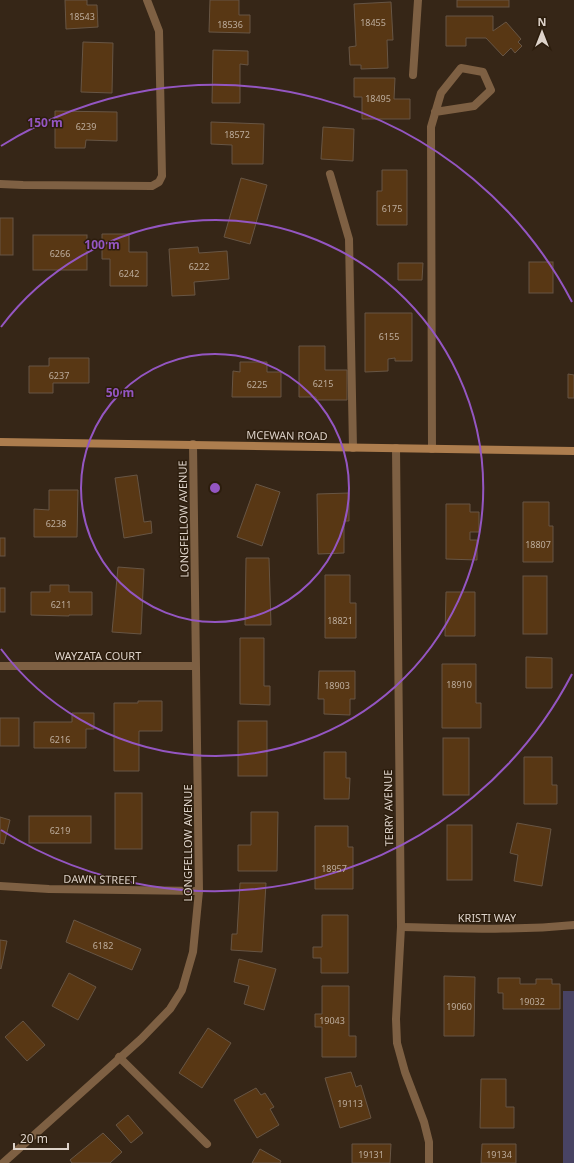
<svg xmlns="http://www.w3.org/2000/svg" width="574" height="1163" viewBox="0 0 574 1163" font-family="'Noto Sans',sans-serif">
<rect width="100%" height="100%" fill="#362617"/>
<rect fill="#484363" x="563" y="991" width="11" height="172"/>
<g fill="#583714" stroke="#675544">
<polygon points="65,0 87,0 87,5 97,5 98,27 66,29"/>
<polygon points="210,0 239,0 239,15 250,15 250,33 209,32"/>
<rect x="457" y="0" width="52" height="7"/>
<polygon points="391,2 393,40 387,40 388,68 361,69 361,65 350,65 349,47 356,46 354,4"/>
<polygon points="446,16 493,16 493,31 506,22 521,39 518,42 522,46 515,53 511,48 503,56 486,38 466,38 466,46 446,46"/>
<polygon points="83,42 113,43 112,93 81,92"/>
<polygon points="213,50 248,51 248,65 240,64 240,103 212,103"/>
<polygon points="354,78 395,78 394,99 410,99 410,119 362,119 362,97 354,97"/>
<polygon points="55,111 117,112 117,141 86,140 85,148 55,148"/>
<polygon points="211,122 264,124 263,164 232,164 232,145 211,144"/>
<polygon points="323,127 354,129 353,161 321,159"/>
<polygon points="382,170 407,170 407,225 377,225 377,191 382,191"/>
<polygon points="241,178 267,185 250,244 224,237"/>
<rect x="0" y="218" width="13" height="37"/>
<polygon points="102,234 129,234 129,252 147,252 147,286 110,286 110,259 102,259"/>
<rect x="33" y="235" width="54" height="35"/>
<polygon points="198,247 199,253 227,251 229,279 194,282 195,295 172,296 169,249"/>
<rect x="529" y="262" width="24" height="31"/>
<polygon points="398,263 423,263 422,280 398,280"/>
<polygon points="365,313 412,313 412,361 395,361 395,358 388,359 388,371 365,372"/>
<polygon points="299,346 325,346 325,370 347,370 347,400 316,400 316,397 299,397"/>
<polygon points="49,358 89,358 89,383 53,383 53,393 29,393 29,366 49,366"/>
<polygon points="240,362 267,362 267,372 281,372 281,397 232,397 233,371 240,372"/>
<polygon points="568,374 574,375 574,398 568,398"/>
<polygon points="137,475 144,522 151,521 152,533 124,538 115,478"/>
<polygon points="256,484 280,492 262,546 237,537"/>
<polygon points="49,490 78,490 77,537 34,537 34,509 49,510"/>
<polygon points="349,493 349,521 344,521 344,553 318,554 317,494"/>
<polygon points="523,502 549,502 549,526 553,526 553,562 523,562"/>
<polygon points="446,504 470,504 470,512 479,512 479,532 470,532 470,540 477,540 477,560 446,559"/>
<rect x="0" y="538" width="5" height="18"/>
<polygon points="246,558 269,558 271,625 245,625"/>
<polygon points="118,567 144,569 141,634 112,632"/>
<polygon points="325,575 350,575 350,603 356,603 356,638 325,638"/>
<rect x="523" y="576" width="24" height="58"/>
<polygon points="50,585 69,585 69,592 92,592 92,615 69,615 69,616 31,615 31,592 50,592"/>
<rect x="0" y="588" width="5" height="24"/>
<polygon points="446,592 475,592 475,636 445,636"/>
<polygon points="240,638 264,638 264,686 270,686 270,705 240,704"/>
<polygon points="526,657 552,658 552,688 526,688"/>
<polygon points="442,664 476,664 476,703 481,703 481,728 442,728"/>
<polygon points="319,671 355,671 355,699 350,699 350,715 324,714 324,699 318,699"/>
<polygon points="138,701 162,701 162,731 139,731 139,771 114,771 114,703 138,703"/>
<polygon points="72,713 94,713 94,729 86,729 86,748 34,748 34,722 72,722"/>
<rect x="0" y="718" width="19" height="28"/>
<rect x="238" y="721" width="29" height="55"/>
<rect x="443" y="738" width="26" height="57"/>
<polygon points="324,752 346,752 346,778 350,778 349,799 324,799"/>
<polygon points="524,757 552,757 552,785 557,785 557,804 524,804"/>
<rect x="115" y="793" width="27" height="56"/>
<polygon points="251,812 278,812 277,871 238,871 238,845 251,845"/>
<rect x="29" y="816" width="62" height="27"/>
<polygon points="0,817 10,820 4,844 0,843"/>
<polygon points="517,823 551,829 542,886 514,881 518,855 510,853"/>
<rect x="447" y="825" width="25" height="55"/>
<polygon points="315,826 348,826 348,847 353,847 353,889 315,889"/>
<polygon points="240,883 266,883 262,952 231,950 232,934 237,934"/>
<polygon points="322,915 348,915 348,973 321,973 321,958 313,958 313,947 322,947"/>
<polygon points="74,920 141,949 132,970 66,942"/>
<polygon points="0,940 7,941 1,969 0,968"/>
<polygon points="239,959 276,969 264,1010 244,1004 249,986 234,982"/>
<polygon points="69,973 96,987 78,1020 52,1006"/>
<polygon points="444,976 475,977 474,1036 444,1036"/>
<polygon points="498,978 520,978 520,984 536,984 536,979 552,979 552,984 560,984 560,1009 503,1009 503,993 498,993"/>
<polygon points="322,986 349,986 349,1036 356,1036 356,1057 322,1057 322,1027 315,1027 315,1014 322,1014"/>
<polygon points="23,1021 45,1045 27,1061 5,1037"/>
<polygon points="208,1028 231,1043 202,1088 179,1073"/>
<polygon points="351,1072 356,1087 361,1085 371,1118 340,1128 325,1078"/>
<polygon points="481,1079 506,1079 506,1107 514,1107 514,1128 480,1128"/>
<polygon points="256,1088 261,1095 265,1093 274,1107 270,1109 279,1125 257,1138 234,1100"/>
<polygon points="128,1115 143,1133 131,1143 116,1125"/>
<polygon points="103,1133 122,1152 110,1163 72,1163 70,1160"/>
<polygon points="352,1144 391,1144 390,1163 352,1163"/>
<polygon points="482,1144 516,1144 516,1163 481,1163"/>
<polygon points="260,1149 281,1161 280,1163 252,1163"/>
</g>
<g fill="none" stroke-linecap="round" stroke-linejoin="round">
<g stroke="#7e6043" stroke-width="8">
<polyline points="413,75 418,0"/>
<polyline points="330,174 349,239 353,448"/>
<polyline points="432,449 431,127 441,93 461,68 483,72 491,90 474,106 435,112"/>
</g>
<g stroke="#7e6043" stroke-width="8">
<polyline points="0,184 23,185 152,186 159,182 162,176 159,31 147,0"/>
<polyline points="396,448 401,927 396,1019 397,1043 405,1072 424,1122 429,1142 429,1163"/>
<polyline points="0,666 195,666"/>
<polyline points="0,886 49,889 199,891"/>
<path d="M401,927C458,928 516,931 574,925"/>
<polyline points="119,1057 207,1144"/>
<polyline points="3,1163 141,1039 170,1009 182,990 193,952 199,891 193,444"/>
</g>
<polyline stroke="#ad7d4e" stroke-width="8" points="0,442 574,451"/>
</g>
<g fill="none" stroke="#9456c2" stroke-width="2">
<circle cx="215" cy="488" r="134"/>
<path d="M1 327A268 268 0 1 1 1 649"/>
<path d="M572 674A403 403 0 0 1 1 830M1 146A403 403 0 0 1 572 302"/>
</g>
<g text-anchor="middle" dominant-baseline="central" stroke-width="3" stroke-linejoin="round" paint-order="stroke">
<g font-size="9" fill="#bcac9c">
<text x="82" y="16">18543</text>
<text x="373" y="22">18455</text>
<text x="230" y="24">18536</text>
<text x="378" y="98">18495</text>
<text x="86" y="126">6239</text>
<text x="237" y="134">18572</text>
<text x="392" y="208">6175</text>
<text x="60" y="253">6266</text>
<text x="199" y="266">6222</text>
<text x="129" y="273">6242</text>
<text x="389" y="336">6155</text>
<text x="59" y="375">6237</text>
<text x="323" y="383">6215</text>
<text x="257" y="384">6225</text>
<text x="56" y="523">6238</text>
<text x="538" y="544">18807</text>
<text x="61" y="604">6211</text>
<text x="340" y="620">18821</text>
<text x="459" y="684">18910</text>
<text x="337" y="685">18903</text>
<text x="60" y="739">6216</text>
<text x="60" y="830">6219</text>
<text x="334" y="868">18957</text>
<text x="103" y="945">6182</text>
<text x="532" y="1001">19032</text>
<text x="459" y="1006">19060</text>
<text x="332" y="1020">19043</text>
<text x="350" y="1103">19113</text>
<text x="371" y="1154">19131</text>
<text x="499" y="1154">19134</text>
</g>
<g font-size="11" fill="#ded3ca" stroke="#2c1d0d">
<text transform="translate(287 435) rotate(1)">MCEWAN ROAD</text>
<text transform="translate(183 519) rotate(-91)">LONGFELLOW AVENUE</text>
<text x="98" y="655">WAYZATA COURT</text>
<text transform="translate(388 808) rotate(-91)">TERRY AVENUE</text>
<text transform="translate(187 843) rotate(-90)">LONGFELLOW AVENUE</text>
<text transform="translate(100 879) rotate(1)">DAWN STREET</text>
<text x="487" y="917">KRISTI WAY</text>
</g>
</g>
<circle cx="215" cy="488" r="6" fill="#9456c2" stroke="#2c1d0d" stroke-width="2"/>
<g font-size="12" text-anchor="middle" font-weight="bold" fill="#9456c2" stroke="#2c1d0d" stroke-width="3" stroke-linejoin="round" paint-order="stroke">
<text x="45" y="127">150 m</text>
<text x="102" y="249">100 m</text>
<text x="120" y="397">50 m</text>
</g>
<g transform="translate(542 32)" stroke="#2c1d0d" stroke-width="3" paint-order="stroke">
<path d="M0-3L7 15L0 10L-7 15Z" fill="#ded3ca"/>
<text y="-6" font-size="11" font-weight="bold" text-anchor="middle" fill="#ded3ca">N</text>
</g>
<path d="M14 1143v6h54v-6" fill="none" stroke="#ded3ca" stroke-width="2"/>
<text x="20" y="1143" font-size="12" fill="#ded3ca" stroke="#2c1d0d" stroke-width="3" paint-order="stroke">20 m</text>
</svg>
